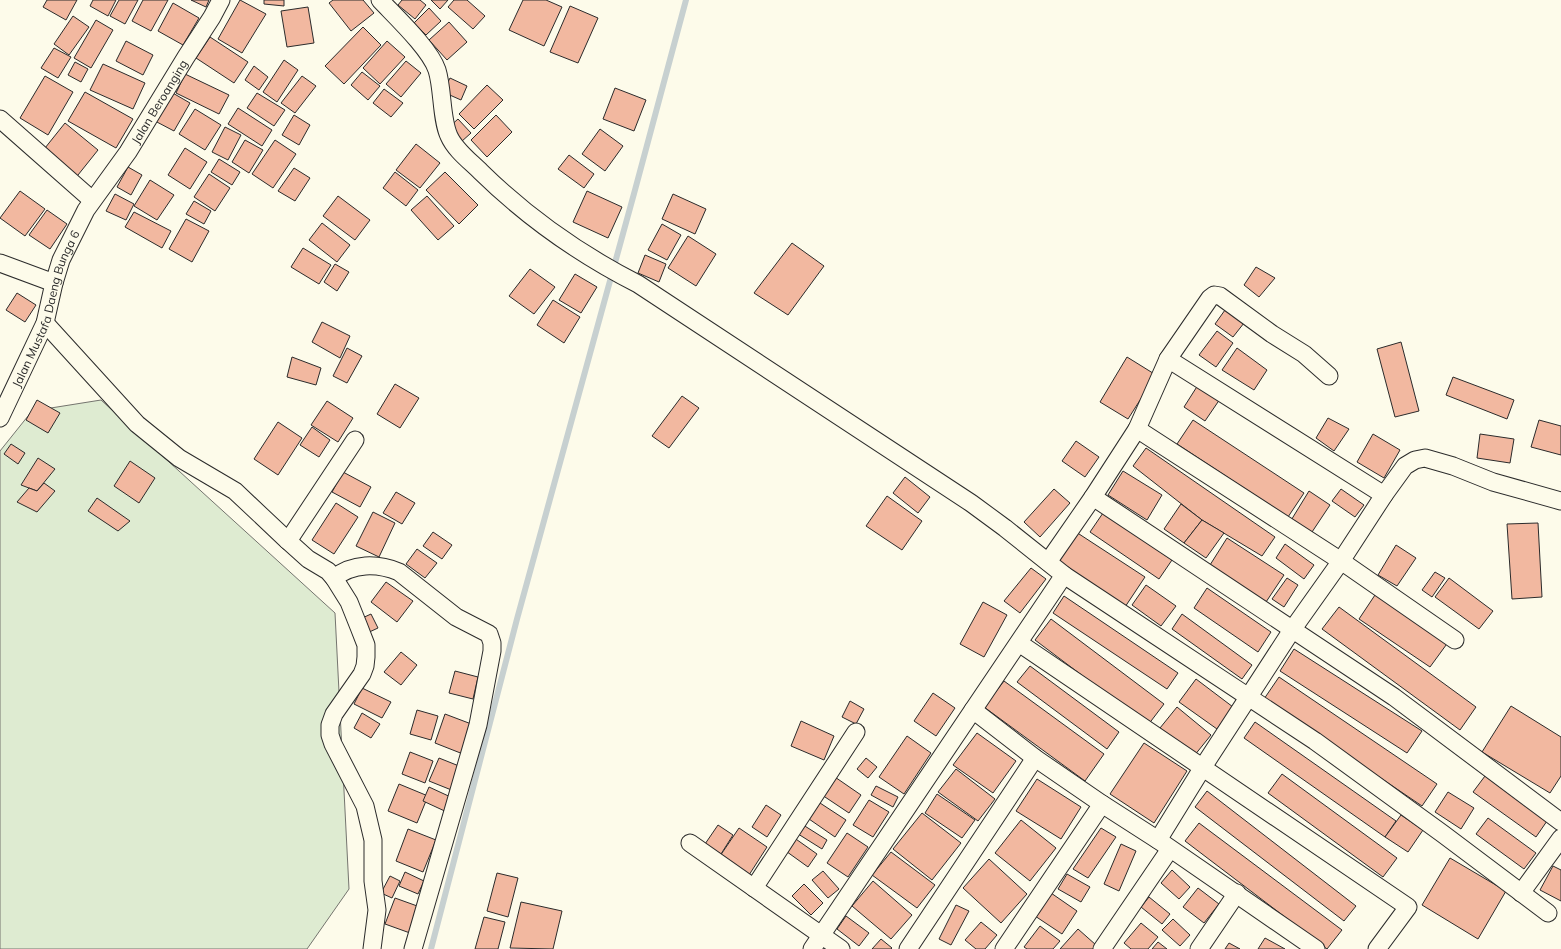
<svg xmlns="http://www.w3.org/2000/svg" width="1561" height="949" viewBox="0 0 1561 949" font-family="Mulish,sans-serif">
<rect width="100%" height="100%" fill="#fdfbea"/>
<polygon fill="#deebd1" stroke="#74746e" points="101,400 335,613 349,889 307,949 0,949 0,451 32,411"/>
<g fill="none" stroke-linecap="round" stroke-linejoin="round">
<polyline stroke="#c7d0d0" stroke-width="6" points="431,949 517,619 635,190 686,0"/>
</g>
<g fill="#f2b8a0" stroke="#2b2b2b">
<polygon points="47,0 77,0 66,20 43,7"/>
<polygon points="93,0 116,0 108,16 90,6"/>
<polygon points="119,0 138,0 125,24 110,16"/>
<polygon points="143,0 168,0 151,31 132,21"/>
<polygon points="191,0 209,0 206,7"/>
<polygon points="240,0 266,14 242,53 218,39"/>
<polygon points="264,0 284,0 284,6 264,4"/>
<polygon points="333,0 363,0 374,13 351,31 329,3"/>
<polygon points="402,0 420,0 426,5 415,19 398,5"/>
<polygon points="431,0 448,0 440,9"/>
<polygon points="454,0 467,0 485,16 473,29 448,7"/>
<polygon points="523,0 546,0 562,7 544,46 509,30"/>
<polygon points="173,3 199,18 183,45 158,31"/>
<polygon points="570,6 598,18 578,63 550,52"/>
<polygon points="308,7 314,43 287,47 281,11"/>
<polygon points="429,8 441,21 426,35 414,23"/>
<polygon points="73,16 89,27 69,55 54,44"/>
<polygon points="96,20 113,30 91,68 74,58"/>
<polygon points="449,22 467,42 447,60 429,40"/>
<polygon points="363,27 381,45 344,84 325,66"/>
<polygon points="210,37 248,62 234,83 196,58"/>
<polygon points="126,41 153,55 143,75 116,61"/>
<polygon points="387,41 405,57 380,84 363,68"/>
<polygon points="54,48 71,57 58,78 41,68"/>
<polygon points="284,60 298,70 277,102 263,92"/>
<polygon points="406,61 421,73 401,97 386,84"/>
<polygon points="75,62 88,69 81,82 68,75"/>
<polygon points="103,64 145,83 133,109 90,90"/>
<polygon points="254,66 268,77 259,90 245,80"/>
<polygon points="362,72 380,86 368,100 351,85"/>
<polygon points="185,74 229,95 219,114 176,93"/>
<polygon points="45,76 73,92 48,135 20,118"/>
<polygon points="302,76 316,86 295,113 281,103"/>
<polygon points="450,78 467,86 461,100 443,92"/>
<polygon points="487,85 503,100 474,129 459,114"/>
<polygon points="615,88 646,100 634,131 603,119"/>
<polygon points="384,89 403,103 391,117 373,103"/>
<polygon points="85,92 133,119 116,148 68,121"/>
<polygon points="171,92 190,103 174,131 155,121"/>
<polygon points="257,93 285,110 274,126 247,108"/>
<polygon points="238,108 272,130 262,146 228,124"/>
<polygon points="195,109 221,125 205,150 179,134"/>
<polygon points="294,115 310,125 299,145 282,135"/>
<polygon points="496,115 512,132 487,157 471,140"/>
<polygon points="458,119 471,133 461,142 448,128"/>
<polygon points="65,123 98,150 74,180 41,153"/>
<polygon points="225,127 241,135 228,160 212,152"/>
<polygon points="600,129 623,146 605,171 582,154"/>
<polygon points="245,140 263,150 249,173 232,162"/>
<polygon points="275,140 296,154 273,188 252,174"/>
<polygon points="416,144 440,163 420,188 396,170"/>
<polygon points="185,148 207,162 190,189 168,175"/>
<polygon points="569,155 594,174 584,188 558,169"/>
<polygon points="219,159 240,172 232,185 211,172"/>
<polygon points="128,167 142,175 131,195 117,187"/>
<polygon points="294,168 310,178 295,201 278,191"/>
<polygon points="395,172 418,190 406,206 383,188"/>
<polygon points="445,172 478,205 459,224 426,190"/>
<polygon points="209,174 230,188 215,211 194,197"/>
<polygon points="150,180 174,195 157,220 134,206"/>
<polygon points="20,191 45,209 25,236 0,218"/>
<polygon points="587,191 622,207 608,238 573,222"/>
<polygon points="115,194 134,204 126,220 106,211"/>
<polygon points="673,194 706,209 695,234 662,219"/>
<polygon points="338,196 370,220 355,240 323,216"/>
<polygon points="427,196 454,226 438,240 411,210"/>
<polygon points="194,201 211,211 204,224 186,214"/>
<polygon points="47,210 67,224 50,249 29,235"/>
<polygon points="134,212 171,231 162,248 125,227"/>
<polygon points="186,219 209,231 192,262 169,249"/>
<polygon points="322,223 350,245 337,262 309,240"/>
<polygon points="662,224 681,235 667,260 648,250"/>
<polygon points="688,236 716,254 696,286 668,268"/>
<polygon points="792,243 824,266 788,315 754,293"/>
<polygon points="303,248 331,265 319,284 291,267"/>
<polygon points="645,255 666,264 659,282 638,273"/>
<polygon points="335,264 349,272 337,291 324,282"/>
<polygon points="1256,267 1275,278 1259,297 1244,285"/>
<polygon points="530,269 555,287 534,314 509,296"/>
<polygon points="575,274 597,287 581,313 559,300"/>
<polygon points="17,293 36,305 25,322 6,310"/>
<polygon points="553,300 580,317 564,343 537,325"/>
<polygon points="1225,310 1244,323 1233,337 1215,324"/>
<polygon points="322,322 350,336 340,358 312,342"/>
<polygon points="1217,331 1233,343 1216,367 1199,355"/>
<polygon points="1401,342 1419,411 1395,417 1377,349"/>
<polygon points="347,348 362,356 347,383 333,376"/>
<polygon points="1237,348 1267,370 1254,390 1222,370"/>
<polygon points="292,357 321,368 316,385 287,377"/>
<polygon points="1127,357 1156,375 1128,419 1100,402"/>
<polygon points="1453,377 1514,400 1507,419 1446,395"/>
<polygon points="395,384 419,398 400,428 377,414"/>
<polygon points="1198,385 1220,399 1205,421 1184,407"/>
<polygon points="682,396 699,408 669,448 652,436"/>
<polygon points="37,400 60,413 48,433 26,420"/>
<polygon points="327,401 353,418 338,442 311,425"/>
<polygon points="1328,418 1349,429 1334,451 1316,438"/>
<polygon points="1193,420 1304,493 1288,517 1177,444"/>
<polygon points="1539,420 1561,426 1561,455 1531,447"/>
<polygon points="278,422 302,438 278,475 254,459"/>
<polygon points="312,427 330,440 319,457 300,445"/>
<polygon points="1373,434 1400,450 1384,478 1357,462"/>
<polygon points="1480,434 1514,439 1510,463 1477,458"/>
<polygon points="1076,441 1099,457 1085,477 1062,461"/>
<polygon points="11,444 25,453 18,464 4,454"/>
<polygon points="1146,448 1275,537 1262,556 1202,520 1133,466"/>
<polygon points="38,458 55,469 37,491 21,485"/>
<polygon points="130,461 155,478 139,503 114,486"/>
<polygon points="1123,471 1162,495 1147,520 1108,495"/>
<polygon points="343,472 371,487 360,507 332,492"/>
<polygon points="905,477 930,497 918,513 893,493"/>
<polygon points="44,483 55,491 37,512 17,502 29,488 37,491"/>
<polygon points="1054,489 1070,503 1040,537 1024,522"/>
<polygon points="1341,489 1364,505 1355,517 1332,501"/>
<polygon points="1309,491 1330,505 1310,535 1290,522"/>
<polygon points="396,492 415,503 402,524 383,513"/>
<polygon points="887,496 922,521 902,550 866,526"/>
<polygon points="97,498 130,521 118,531 88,511"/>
<polygon points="336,503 358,517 334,554 312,540"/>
<polygon points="1181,504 1202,520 1184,543 1164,529"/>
<polygon points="373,512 395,523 379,557 356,546"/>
<polygon points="1103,513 1172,560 1159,579 1090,532"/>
<polygon points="1202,520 1224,533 1206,558 1184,543"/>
<polygon points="1538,523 1542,597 1512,599 1507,524"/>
<polygon points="433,532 452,545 442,559 423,546"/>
<polygon points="1076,532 1145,577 1125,607 1057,562"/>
<polygon points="1227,538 1284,575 1266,602 1210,565"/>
<polygon points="1285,544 1314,565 1304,579 1276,558"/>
<polygon points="1396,545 1416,558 1397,586 1378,575"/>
<polygon points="417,549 437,563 425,578 406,564"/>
<polygon points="1031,568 1046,579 1020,613 1004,601"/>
<polygon points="1435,572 1445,578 1432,597 1422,590"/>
<polygon points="1287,578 1298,585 1284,607 1272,599"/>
<polygon points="1449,578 1493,611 1479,629 1435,597"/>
<polygon points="386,582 413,601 397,622 371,602"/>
<polygon points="1146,585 1176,606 1161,626 1132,605"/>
<polygon points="1207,588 1271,632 1258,652 1194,608"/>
<polygon points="1377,592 1449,641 1430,667 1359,619"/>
<polygon points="1064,596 1178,673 1167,689 1053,613"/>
<polygon points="983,602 1007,615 984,657 960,644"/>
<polygon points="1339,607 1476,707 1460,730 1322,629"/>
<polygon points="371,614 378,628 365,634 358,620"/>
<polygon points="1182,614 1252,665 1242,679 1172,629"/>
<polygon points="1051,619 1164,704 1148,725 1035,640"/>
<polygon points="1294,649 1422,731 1407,753 1280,671"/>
<polygon points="401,652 417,665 401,685 384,672"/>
<polygon points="1030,666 1119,732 1107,749 1017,682"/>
<polygon points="455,671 478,677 473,699 449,693"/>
<polygon points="1279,677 1437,784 1422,806 1264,699"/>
<polygon points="1196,679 1233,707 1217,729 1179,702"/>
<polygon points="1004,681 1104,754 1085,781 984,707"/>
<polygon points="362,688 391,702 382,718 354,704"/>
<polygon points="933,693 955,708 936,736 914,721"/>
<polygon points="850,701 864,709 856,724 842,717"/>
<polygon points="1511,706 1561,737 1561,776 1550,793 1482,752"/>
<polygon points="1177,707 1211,735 1194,756 1160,728"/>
<polygon points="417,710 438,716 431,740 410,734"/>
<polygon points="362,713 380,724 371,738 354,728"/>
<polygon points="445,714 474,725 463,754 435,743"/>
<polygon points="801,721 834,736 824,760 791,746"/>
<polygon points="1255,722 1396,821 1385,837 1244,738"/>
<polygon points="977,733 1016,761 993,793 953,765"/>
<polygon points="907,736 931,753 904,794 879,777"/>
<polygon points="1144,743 1187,771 1154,823 1110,794"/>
<polygon points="410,752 433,761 425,783 402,774"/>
<polygon points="439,758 464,768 454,791 429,781"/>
<polygon points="866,758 877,767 868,778 857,769"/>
<polygon points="956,769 995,799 978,821 938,792"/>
<polygon points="1282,774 1397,858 1383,877 1268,793"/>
<polygon points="832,775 861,795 849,813 819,793"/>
<polygon points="1485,776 1547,821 1536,837 1473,792"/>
<polygon points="1037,779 1081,807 1061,839 1016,811"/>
<polygon points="399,784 428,796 417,823 388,811"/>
<polygon points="876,786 898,797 893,807 871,795"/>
<polygon points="429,787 455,799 449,813 423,801"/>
<polygon points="1207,791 1356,906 1344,921 1195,807"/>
<polygon points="1448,792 1474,808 1461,829 1435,812"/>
<polygon points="937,794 975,820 962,838 925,813"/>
<polygon points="869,800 889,812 873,837 853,825"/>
<polygon points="820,803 846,820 835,837 809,819"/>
<polygon points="766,805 781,815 767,837 752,827"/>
<polygon points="922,813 961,843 932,880 893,849"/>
<polygon points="1401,815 1423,830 1408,852 1385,837"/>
<polygon points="1488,818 1536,853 1524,869 1476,834"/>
<polygon points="1021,820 1056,848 1030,881 995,853"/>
<polygon points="800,823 827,840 822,849 795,832"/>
<polygon points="1199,823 1342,930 1327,949 1185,841"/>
<polygon points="718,825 733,835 721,854 705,844"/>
<polygon points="739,828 767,847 749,875 720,856"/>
<polygon points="1101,828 1116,837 1088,878 1073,869"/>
<polygon points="408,829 436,840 423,872 396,861"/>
<polygon points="847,833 868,847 848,877 827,863"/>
<polygon points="793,837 817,854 808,867 783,849"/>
<polygon points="1121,844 1136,851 1119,891 1104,884"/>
<polygon points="891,852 935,885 917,908 872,875"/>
<polygon points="1450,858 1506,891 1478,939 1422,905"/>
<polygon points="989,859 1027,894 1001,923 963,888"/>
<polygon points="1553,866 1561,870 1561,901 1540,890"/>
<polygon points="1172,870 1190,887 1179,899 1161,883"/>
<polygon points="823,871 839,889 828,898 812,880"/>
<polygon points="405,872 424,881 418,894 399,886"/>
<polygon points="497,873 518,878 508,917 487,911"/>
<polygon points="1067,874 1090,887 1081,902 1058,889"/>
<polygon points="390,876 400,881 392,898 381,893"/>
<polygon points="873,881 912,915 891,939 852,906"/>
<polygon points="804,884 823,903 811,915 792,896"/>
<polygon points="1198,888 1219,904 1204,923 1183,907"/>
<polygon points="1051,893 1077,911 1062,934 1035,916"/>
<polygon points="1149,897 1170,914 1162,924 1141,907"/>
<polygon points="395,898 420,907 410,933 385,924"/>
<polygon points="521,902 562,911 553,949 510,948"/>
<polygon points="956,905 969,911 951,945 939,939"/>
<polygon points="846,916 869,933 859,946 837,929"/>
<polygon points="484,917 505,922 498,949 475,949"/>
<polygon points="1173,919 1190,935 1180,946 1162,930"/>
<polygon points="981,922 997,935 985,949 976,949 965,940"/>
<polygon points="1141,923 1158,937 1148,949 1131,949 1124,943"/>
<polygon points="1040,926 1060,941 1053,949 1027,949 1024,947"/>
<polygon points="1078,929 1096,945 1093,949 1060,949"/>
<polygon points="1265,938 1285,949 1258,949"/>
<polygon points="881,939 892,948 891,949 872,949"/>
<polygon points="1158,942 1167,949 1152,949"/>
<polygon points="1229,943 1240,949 1225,949"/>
</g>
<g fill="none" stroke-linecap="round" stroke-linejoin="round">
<g stroke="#2b2b2b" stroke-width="19">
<g id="street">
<path d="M380,0C396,17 430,49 437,70C443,89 441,119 449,136C455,150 470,161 481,172C527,217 581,255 638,284L971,503L1005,528L1064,575L812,949"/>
<polyline points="0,119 92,200"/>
<polyline points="0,263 54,283"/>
<polyline points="45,323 137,424 179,458 235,491 288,541 308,559 328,571 334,578 349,602 359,627 366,645 366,657 365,666 362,674 334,714 330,725 330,735 333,744 365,806 373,840 373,881 377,910 372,949"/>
<polyline points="1168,359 1384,495"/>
<path id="s1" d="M0,418L45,323L54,283L61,260L86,210L128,152L186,57L212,17L221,0"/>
<polyline points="1137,429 1341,561 1455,640"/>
<polyline points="1093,497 1394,697 1561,822"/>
<polyline points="288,541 355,440"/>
<polyline points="1048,562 1093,497 1137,429 1168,359 1210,298 1214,295 1220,296 1272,334 1304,354 1329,376"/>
<polyline points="1064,575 1315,741 1443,834 1548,913"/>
<path d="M334,578C353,563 377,563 399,572L456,617L489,634L492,643V651L478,725L413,949"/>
<polyline points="1019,643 1408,907 1377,949"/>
<polyline points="973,710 1035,758 1102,804 1158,840 1316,949"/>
<polyline points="1158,840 1203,767 1292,630 1341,561 1384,495 1405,466 1415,460 1425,458 1453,466 1493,482 1561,501"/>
<polyline points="690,843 841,949"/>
<polyline points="754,888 856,732"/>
<polyline points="1521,893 1561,838"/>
<polyline points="908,949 1035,758"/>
<polyline points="1004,949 1102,804"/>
<polyline points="1102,949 1170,849"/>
<polyline points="1199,949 1237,893"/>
</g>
</g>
<use href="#street" stroke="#fdfbea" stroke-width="17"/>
</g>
<g text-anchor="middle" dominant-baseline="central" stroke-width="3" stroke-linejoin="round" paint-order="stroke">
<g font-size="12" fill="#2b2b2b" stroke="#fdfbea">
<text stroke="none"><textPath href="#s1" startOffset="357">Jalan Beroanging</textPath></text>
<text stroke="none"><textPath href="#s1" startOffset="119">Jalan Mustafa Daeng Bunga 6</textPath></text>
</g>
</g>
</svg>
